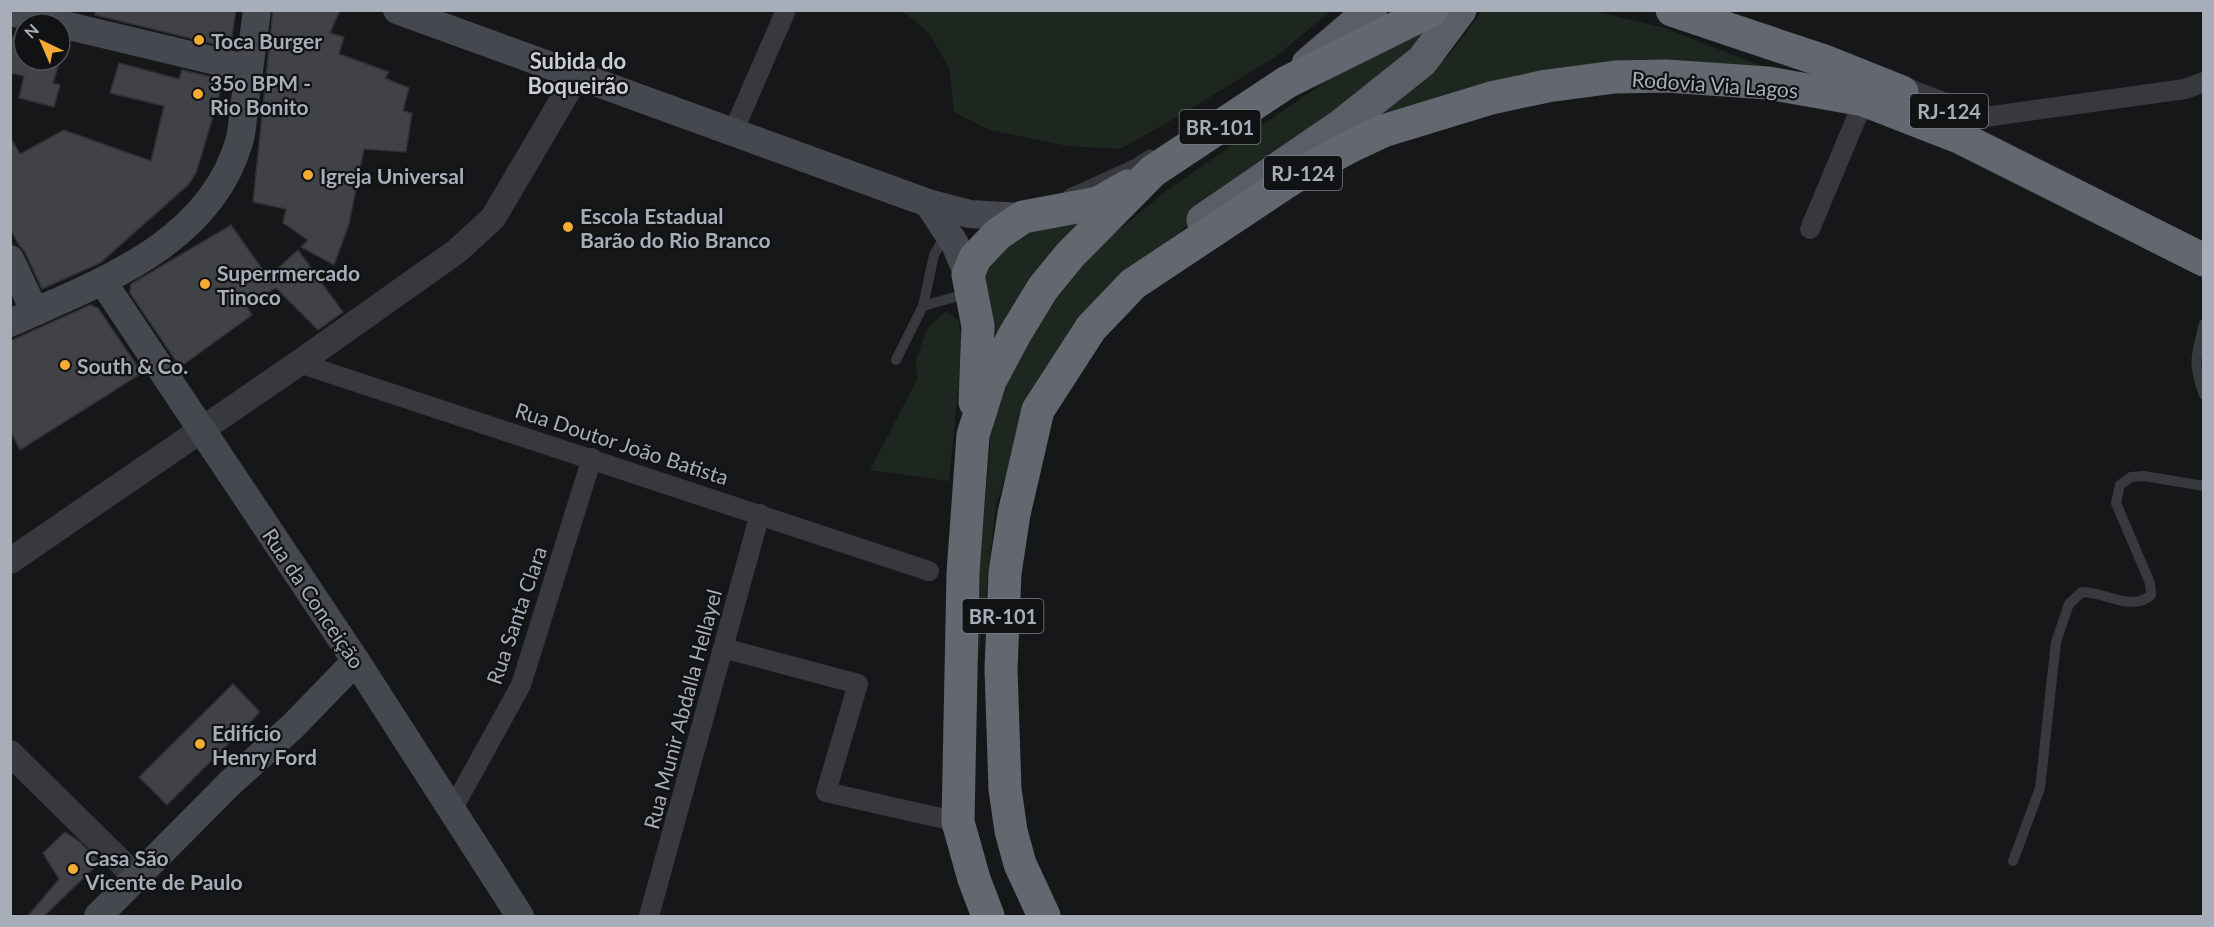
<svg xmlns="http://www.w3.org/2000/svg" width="2214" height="927" viewBox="0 0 2214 927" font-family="Lato,sans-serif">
<rect width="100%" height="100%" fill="#161719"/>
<g fill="#1e271f">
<polygon points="902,11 1331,11 1275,57 1179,116 1120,149 1068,146 990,130 954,112 949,68 929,33"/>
<polygon points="1482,11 1593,11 1665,28 1797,80 1645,70 1376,121 1450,54"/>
<polygon points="1409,34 1425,34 1361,96 1166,242 1083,322 1028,407 996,505 978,661 972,660 992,421 1031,323 1087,257 1163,193 1344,69"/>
<polygon points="1093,221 987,361 982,276 987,254 1029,227"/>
<polygon points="946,311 959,321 962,347 949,481 870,470 917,380 916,360 927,329"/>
</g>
<g fill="#404246" stroke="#303135" stroke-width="1.5">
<polygon points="95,10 236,10 230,48 95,15"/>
<polygon points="273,10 340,10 330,33 344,37 339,54 389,72 385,78 409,88 403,111 412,113 406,152 364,149 349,224 334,265 301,247 308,240 283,223 286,209 253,202"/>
<polygon points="10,36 24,39 24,60 60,60 53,83 60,85 54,107 19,98 24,76 10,73"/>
<polygon points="119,63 179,79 182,70 224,80 196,173 188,185 100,263 42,289 25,252 19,245 10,228 10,137 20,154 64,130 151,161 164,106 110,93"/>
<polygon points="231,225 268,277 298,250 343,312 318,330 276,288 246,305 252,315 180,367 130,293 131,284"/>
<polygon points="90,305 98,308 142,373 20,450 10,430 10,341"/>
<polygon points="233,684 260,712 167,805 139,777"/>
<polygon points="65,832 80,842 100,862 44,916 28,916 59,879 43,853"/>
</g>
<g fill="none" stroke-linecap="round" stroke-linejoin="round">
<g stroke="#37393e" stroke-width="10">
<polyline points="923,306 969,293"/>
<path d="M2204,324C2196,357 2192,362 2204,395"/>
<polyline points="896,360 923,306 934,255 945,236"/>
<path d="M2013,861L2040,788L2056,642L2069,604L2082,592C2104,592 2133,612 2151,595L2150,583L2116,503L2120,485L2131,477L2144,476L2204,486"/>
</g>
<g stroke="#37393e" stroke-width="15">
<polyline points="1901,83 1987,116"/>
<polyline points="1070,196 1134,167 1150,157"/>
</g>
<g stroke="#37393e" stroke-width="20">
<polyline points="1971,119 2185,89 2204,82"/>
<polyline points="733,132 786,10"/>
<polyline points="1810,229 1864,100"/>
<polyline points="299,363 929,571"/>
<polyline points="723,648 858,684 826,792 958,822"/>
<polyline points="452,810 521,685 592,458"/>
<polyline points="649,916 760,514"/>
</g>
<g stroke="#37393e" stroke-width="26">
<polyline points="10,561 299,363 457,251 493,218 576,77"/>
<polyline points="10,753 136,877"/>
</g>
<g stroke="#45484e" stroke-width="28">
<polyline points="397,10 928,203 970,214 1023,217"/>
<polyline points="10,12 249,69"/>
<polyline points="928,203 955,244 968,275"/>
<polyline points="10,259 35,312"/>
<polyline points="103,282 356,661 520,916"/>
<path d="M10,323C98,283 209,245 239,142C243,129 243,114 245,101C249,71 253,41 257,10"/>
<polyline points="98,916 230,783 293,726 356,661"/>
</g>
<g stroke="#5b5e66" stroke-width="33">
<polyline points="1308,64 1371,10"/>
<polyline points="1203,220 1343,124 1422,61 1460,10"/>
</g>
<g stroke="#63676f" stroke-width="33">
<polyline points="1672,10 1827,62 1902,92"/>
<polyline points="975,402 978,326 968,275 975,258 998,234 1023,217 1098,203 1128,186"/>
<polyline points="988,916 974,879 958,822 963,573 973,435 990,381 1015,334 1043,288 1070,255 1153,171 1287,82 1432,10"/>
<polyline points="1044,916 1020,864 1011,831 1005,789 1001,669 1005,573 1014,514 1038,410 1091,328 1133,284 1291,179 1349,147 1383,131 1491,98 1547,86 1615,77 1666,76 1768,83 1864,100 1959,137 2204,260"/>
</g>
</g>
<g fill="#f4ab33" stroke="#111214" stroke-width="2">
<circle cx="199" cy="40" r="6"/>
<circle cx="198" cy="94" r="6"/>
<circle cx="308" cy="175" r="6"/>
<circle cx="568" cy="227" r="6"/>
<circle cx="205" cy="284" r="6"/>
<circle cx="65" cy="365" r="6"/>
<circle cx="200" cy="744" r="6"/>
<circle cx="73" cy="869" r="6"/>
</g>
<g text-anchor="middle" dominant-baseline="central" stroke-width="4.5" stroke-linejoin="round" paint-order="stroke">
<g fill="#111214" stroke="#7b7f88" stroke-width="1.5">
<rect x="1910" y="94" width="78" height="34" rx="4.5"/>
<rect x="1179.5" y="110" width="81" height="34" rx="4.5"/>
<rect x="1264" y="156" width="78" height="34" rx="4.5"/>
<rect x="962.5" y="599" width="81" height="34" rx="4.5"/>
</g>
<g font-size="20" font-weight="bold" fill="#a8aeb9">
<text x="1949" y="111">RJ-124</text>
<text x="1220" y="127">BR-101</text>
<text x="1303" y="173">RJ-124</text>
<text x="1003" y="616">BR-101</text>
</g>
<g font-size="21" font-weight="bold" fill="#a8aeb9" stroke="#111214" text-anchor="start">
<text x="211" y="40">Toca Burger</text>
<text x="210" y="82">35o BPM -<tspan x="210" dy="24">Rio Bonito</tspan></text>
<text x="320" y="175">Igreja Universal</text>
<text x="580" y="215">Escola Estadual<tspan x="580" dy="24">Barão do Rio Branco</tspan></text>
<text x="217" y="272">Superrmercado<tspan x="217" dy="24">Tinoco</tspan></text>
<text x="77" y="365">South &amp; Co.</text>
<text x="212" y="732">Edifício<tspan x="212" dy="24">Henry Ford</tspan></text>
<text x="85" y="857">Casa São<tspan x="85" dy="24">Vicente de Paulo</tspan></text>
</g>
<g font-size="21" fill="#a8aeb9" stroke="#111214">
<text transform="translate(1715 84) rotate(4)">Rodovia Via Lagos</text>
<text transform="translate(622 443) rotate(18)">Rua Doutor João Batista</text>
<text transform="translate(314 598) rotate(56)">Rua da Conceição</text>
<text transform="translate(516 615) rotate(-71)">Rua Santa Clara</text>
<text transform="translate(682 709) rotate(-75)">Rua Munir Abdalla Hellayel</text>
</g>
<g font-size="22" font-weight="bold" fill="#c9cdd5" stroke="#111214">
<text x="578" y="60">Subida do<tspan x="578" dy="25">Boqueirão</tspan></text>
</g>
</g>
<rect width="2214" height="927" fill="none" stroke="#a8aeb9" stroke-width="24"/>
<g transform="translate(42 42) rotate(316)"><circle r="28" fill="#111214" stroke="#4d5056" stroke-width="1.5"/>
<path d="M0-4.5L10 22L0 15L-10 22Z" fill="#f4ab33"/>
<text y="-9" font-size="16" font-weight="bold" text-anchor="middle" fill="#a8aeb9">N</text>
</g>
</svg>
